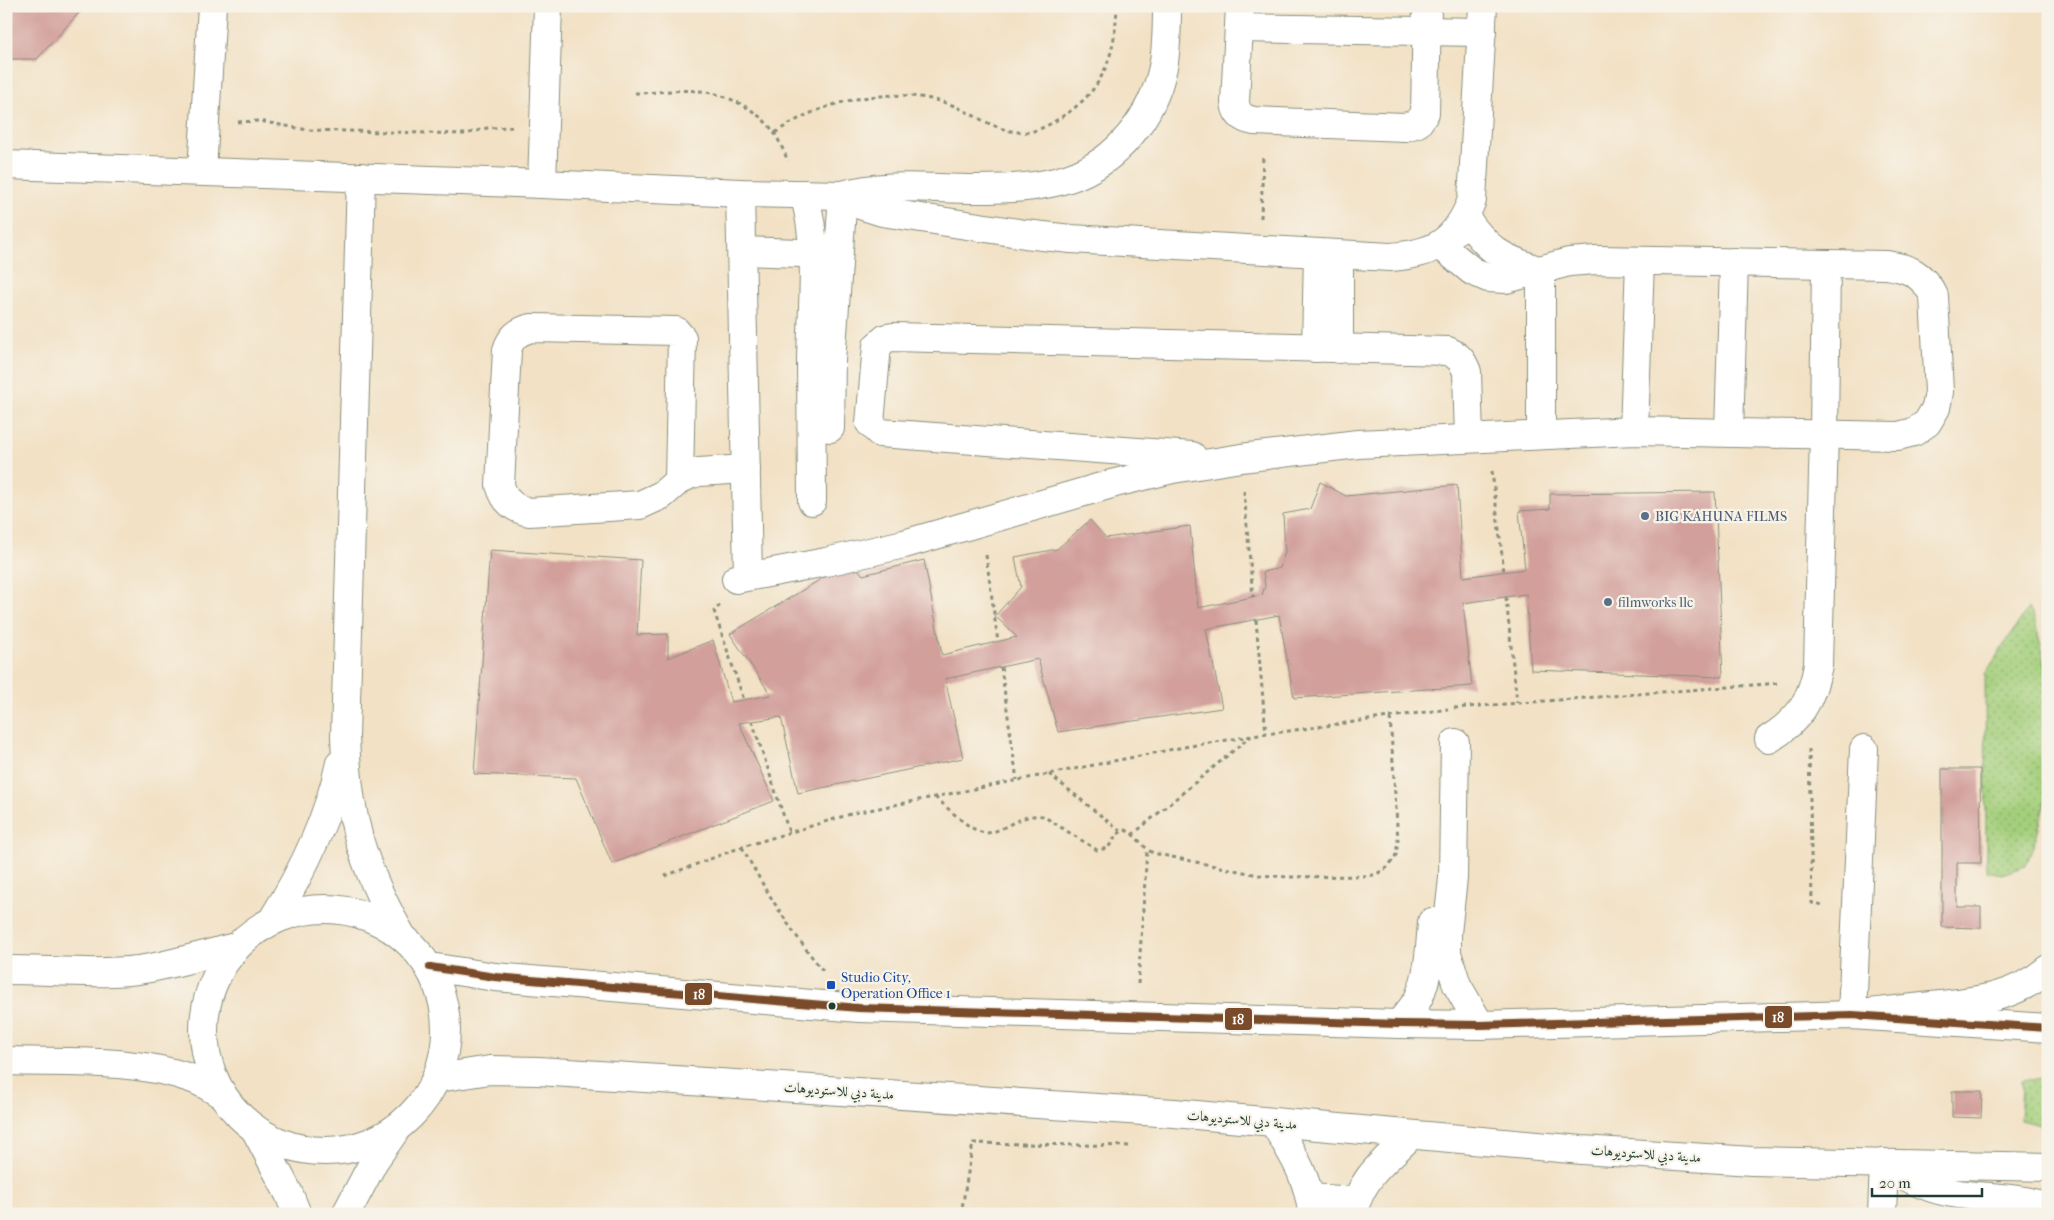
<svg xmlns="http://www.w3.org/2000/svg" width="2054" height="1220" viewBox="0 0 2054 1220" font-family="'IM FELL French Canon',Amiri,serif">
<defs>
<pattern id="park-dots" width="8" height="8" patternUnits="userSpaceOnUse" patternTransform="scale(1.25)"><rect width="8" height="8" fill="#a4cf7c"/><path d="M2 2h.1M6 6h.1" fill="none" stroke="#85a966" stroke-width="1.8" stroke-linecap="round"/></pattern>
</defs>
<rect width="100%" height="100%" fill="#f7f3e8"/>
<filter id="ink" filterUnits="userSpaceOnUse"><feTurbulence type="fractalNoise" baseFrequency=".02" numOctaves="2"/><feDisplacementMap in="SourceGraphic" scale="10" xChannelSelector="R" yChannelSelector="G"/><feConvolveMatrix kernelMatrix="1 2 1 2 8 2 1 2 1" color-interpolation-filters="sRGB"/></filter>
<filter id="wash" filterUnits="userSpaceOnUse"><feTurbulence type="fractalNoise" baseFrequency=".0096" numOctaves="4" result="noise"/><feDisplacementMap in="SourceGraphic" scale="20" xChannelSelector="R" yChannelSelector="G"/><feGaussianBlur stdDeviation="1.12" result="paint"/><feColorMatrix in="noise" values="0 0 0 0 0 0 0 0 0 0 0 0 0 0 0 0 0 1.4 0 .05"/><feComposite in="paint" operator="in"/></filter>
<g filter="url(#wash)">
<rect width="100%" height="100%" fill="#f2e1c5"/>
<g fill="url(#park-dots)" stroke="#628658">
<polygon points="2028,608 2033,614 2048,674 2048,788 2038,832 2026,866 2002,874 1986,871 1985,674"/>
<polygon points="2048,1077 2048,1127 2020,1120 2022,1081"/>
</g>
<g id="blocks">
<g fill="#d29f9b">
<polygon points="6,6 85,6 37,59 6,59"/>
<polygon points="1320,482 1346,496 1457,485 1463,577 1525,569 1519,511 1550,509 1550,494 1715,492 1723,677 1531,670 1526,594 1463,603 1472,686 1294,698 1279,615 1206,629 1222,708 1058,732 1038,659 945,679 963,758 798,793 781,717 739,723 774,801 612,864 576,778 474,774 490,550 641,560 637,635 668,634 668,658 713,640 731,702 771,695 730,634 851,561 863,575 924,560 942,655 1017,637 995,616 1021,587 1015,557 1057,549 1090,520 1106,538 1190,526 1198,608 1262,595 1265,586 1263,572 1280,568 1285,552 1283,514 1310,509"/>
<polygon points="1942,769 1980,769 1981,863 1957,863 1957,907 1981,907 1981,928 1942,927"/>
<polygon points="1952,1091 1982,1091 1981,1118 1952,1117"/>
</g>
</g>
</g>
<g filter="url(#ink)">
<use href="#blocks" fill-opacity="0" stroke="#888f7c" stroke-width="1"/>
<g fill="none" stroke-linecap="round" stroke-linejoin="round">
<g stroke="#888f7c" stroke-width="30">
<g id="minor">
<path d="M1240,6L1235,102C1236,114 1243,119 1254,121L1405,127L1418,123L1425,113L1427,6"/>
<polyline points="1239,28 1482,32"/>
<path d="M6,165L542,184L740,193L843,195C887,182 930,189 975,189C1007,189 1039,188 1069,178C1117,162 1153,116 1163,67C1167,47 1167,26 1167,6"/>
<polyline points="202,171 212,6"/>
<path d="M361,177L345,737C348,816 361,864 400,933"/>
<polyline points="542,184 548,6"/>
<polyline points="740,193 748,576"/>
<path d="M804,194C820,248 812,304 811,360C811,407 812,454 812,501"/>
<path d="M843,195L860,205L882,212L1025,234L1071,239L1390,257C1434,254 1455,243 1472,200L1483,6"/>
<path d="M1465,217C1489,252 1502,258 1541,271"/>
<polyline points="742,251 831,254"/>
<polyline points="1541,271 1541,435"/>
<polyline points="1316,348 1318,253"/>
<polyline points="1339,349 1339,255"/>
<polyline points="830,428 831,361 843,195"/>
<polyline points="1634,431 1640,261"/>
<polyline points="1729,433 1734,262"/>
<path d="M1192,456L880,433L870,423L877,346L886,338L893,337L1448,351C1459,356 1463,361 1467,372L1469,438"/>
<path d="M679,480L682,338L676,331L532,328C518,331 511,337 507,350L500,485C505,502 513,508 529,512L640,505L662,495L679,480L689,475L699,472L746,469"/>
<path d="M736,579L826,562L904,544L1115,483L1173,469L1241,458L1358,444L1634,431L1898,436L1914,432L1927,423L1936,408L1939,392L1934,296C1922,274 1910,268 1886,265L1596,260L1569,262L1506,279L1488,278L1472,271L1440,245"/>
<path d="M1769,739C1799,720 1812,701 1818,665L1824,434L1826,264"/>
<polyline points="1455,743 1453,878 1447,933 1447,953 1457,985 1480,1025"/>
<circle cx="325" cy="1030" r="121"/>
<path d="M273,919C303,871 328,820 340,763"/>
<polyline points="430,967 495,977 859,1008 1399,1024 1480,1025 1852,1015 2048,1028"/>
<path d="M6,970C49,970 95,975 138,970C171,965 203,955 235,947"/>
<polyline points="1852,1015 1864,749"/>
<path d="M1399,1024C1405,1016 1413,1008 1418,999C1429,976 1430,948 1432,922"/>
<path d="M6,1061C66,1063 132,1058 190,1078C201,1081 211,1088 221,1094"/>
<polyline points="438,1078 490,1070 538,1071 1174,1113 1582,1150 1752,1161 2048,1167"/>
<path d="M1274,1123C1292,1153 1309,1178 1312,1214"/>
<polyline points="255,1129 289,1194 297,1214"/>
<polyline points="1310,1198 1356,1201"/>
<polyline points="346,1214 374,1161 395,1131"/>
<path d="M1352,1214C1365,1172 1383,1164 1411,1135"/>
<polyline points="1882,1214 1884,1163"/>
</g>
</g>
<g stroke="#888f7c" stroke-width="30">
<g id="major">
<path d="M1852,1015C1879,1012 1906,1009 1932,1006C1976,1001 2013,999 2048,969"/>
<path d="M1884,1163C1907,1179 1931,1191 1959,1194C1988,1198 2019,1197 2048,1207"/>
</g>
</g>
<g stroke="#888f7c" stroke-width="3" stroke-dasharray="4 4" stroke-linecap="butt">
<path d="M635,93C656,93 679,89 700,91C727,94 760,110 775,134C780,142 784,152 788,161"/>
<polyline points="238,122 259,121 308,130 466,134 487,128 512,127"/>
<path d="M775,133C824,99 894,84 952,105C974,114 994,130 1018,132C1034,134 1047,126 1060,118C1104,91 1115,56 1117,6"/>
<polyline points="1261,218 1263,154"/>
<polyline points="1492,471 1504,572"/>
<polyline points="1244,491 1253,597"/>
<polyline points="986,555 998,642"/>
<polyline points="1506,597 1517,703"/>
<polyline points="720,605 714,611 744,700"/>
<polyline points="1256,620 1266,734"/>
<polyline points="1001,667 1017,780"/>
<polyline points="1454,708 1780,683"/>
<polyline points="752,721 789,832"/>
<polyline points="1809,749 1812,903 1824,905"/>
<polyline points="1049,774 1120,831"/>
<path d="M935,797C947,807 967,828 981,832C998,838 1018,812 1043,816L1097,850L1108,848L1117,834L1125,830C1136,834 1142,847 1153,853L1258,875L1288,877L1361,876L1375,875L1388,867L1396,855L1398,841L1390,716"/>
<polyline points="1132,835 1251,736"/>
<path d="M742,847C766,892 792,933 824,972"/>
<polyline points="665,876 742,847 854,813 1184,747 1252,736 1448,709"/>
<polyline points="1138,984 1147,850"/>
<polyline points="961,1214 973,1143 1132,1146"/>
</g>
<use href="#minor" stroke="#fff" stroke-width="28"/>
<use href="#major" stroke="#fff" stroke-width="28"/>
<g stroke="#f7f3e8" stroke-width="11">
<polyline id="bus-1" points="430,967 495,977 859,1008 1399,1024 1480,1025 1852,1015 2048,1028"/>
</g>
<use href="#bus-1" stroke="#7a4b2a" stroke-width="8"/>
</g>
</g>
<g fill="#5c6f8a" stroke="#f7f3e8" stroke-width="2">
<circle cx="1645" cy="516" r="5"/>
<circle cx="1608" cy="602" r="5"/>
</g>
<rect fill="#1a4fb4" stroke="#f7f3e8" stroke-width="2" x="826" y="980" width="10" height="10" rx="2.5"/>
<circle fill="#1f3d34" stroke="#f7f3e8" stroke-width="2" cx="832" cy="1006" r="4.5"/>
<g text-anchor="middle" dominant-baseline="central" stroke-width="4.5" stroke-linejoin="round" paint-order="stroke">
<g font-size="14" fill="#4e5e75" stroke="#f7f3e8" text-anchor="start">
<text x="1655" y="516">BIG KAHUNA FILMS</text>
<text x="1618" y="602">filmworks llc</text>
</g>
<g font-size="14" fill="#164399" stroke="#f7f3e8" text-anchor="start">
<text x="841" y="977">Studio City,<tspan x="841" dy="16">Operation Office 1</tspan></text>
</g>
<g font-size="14" fill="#1f3d34" stroke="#f7f3e8">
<text transform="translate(839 1091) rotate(4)">مدينة دبي للاستوديوهات</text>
<text transform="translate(1242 1120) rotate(5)">مدينة دبي للاستوديوهات</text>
<text transform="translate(1646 1154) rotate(4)">مدينة دبي للاستوديوهات</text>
</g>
</g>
<g stroke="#f7f3e8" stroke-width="2">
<rect x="684" y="982" width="29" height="24" rx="5" fill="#7a4b2a"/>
<rect x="1764" y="1005" width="29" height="24" rx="5" fill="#7a4b2a"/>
<rect x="1224" y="1007" width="29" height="24" rx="5" fill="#7a4b2a"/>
</g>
<g font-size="14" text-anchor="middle" font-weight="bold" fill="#fff">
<text x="699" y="999">18</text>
<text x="1778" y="1022">18</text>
<text x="1238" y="1024">18</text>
</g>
<rect width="2054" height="1220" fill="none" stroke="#f7f3e8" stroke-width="25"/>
<path d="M1872 1188v8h110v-8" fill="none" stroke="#1f3d34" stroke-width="2.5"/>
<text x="1879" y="1188" font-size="15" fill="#1f3d34" stroke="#f7f3e8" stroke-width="4" paint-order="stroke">20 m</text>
</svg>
